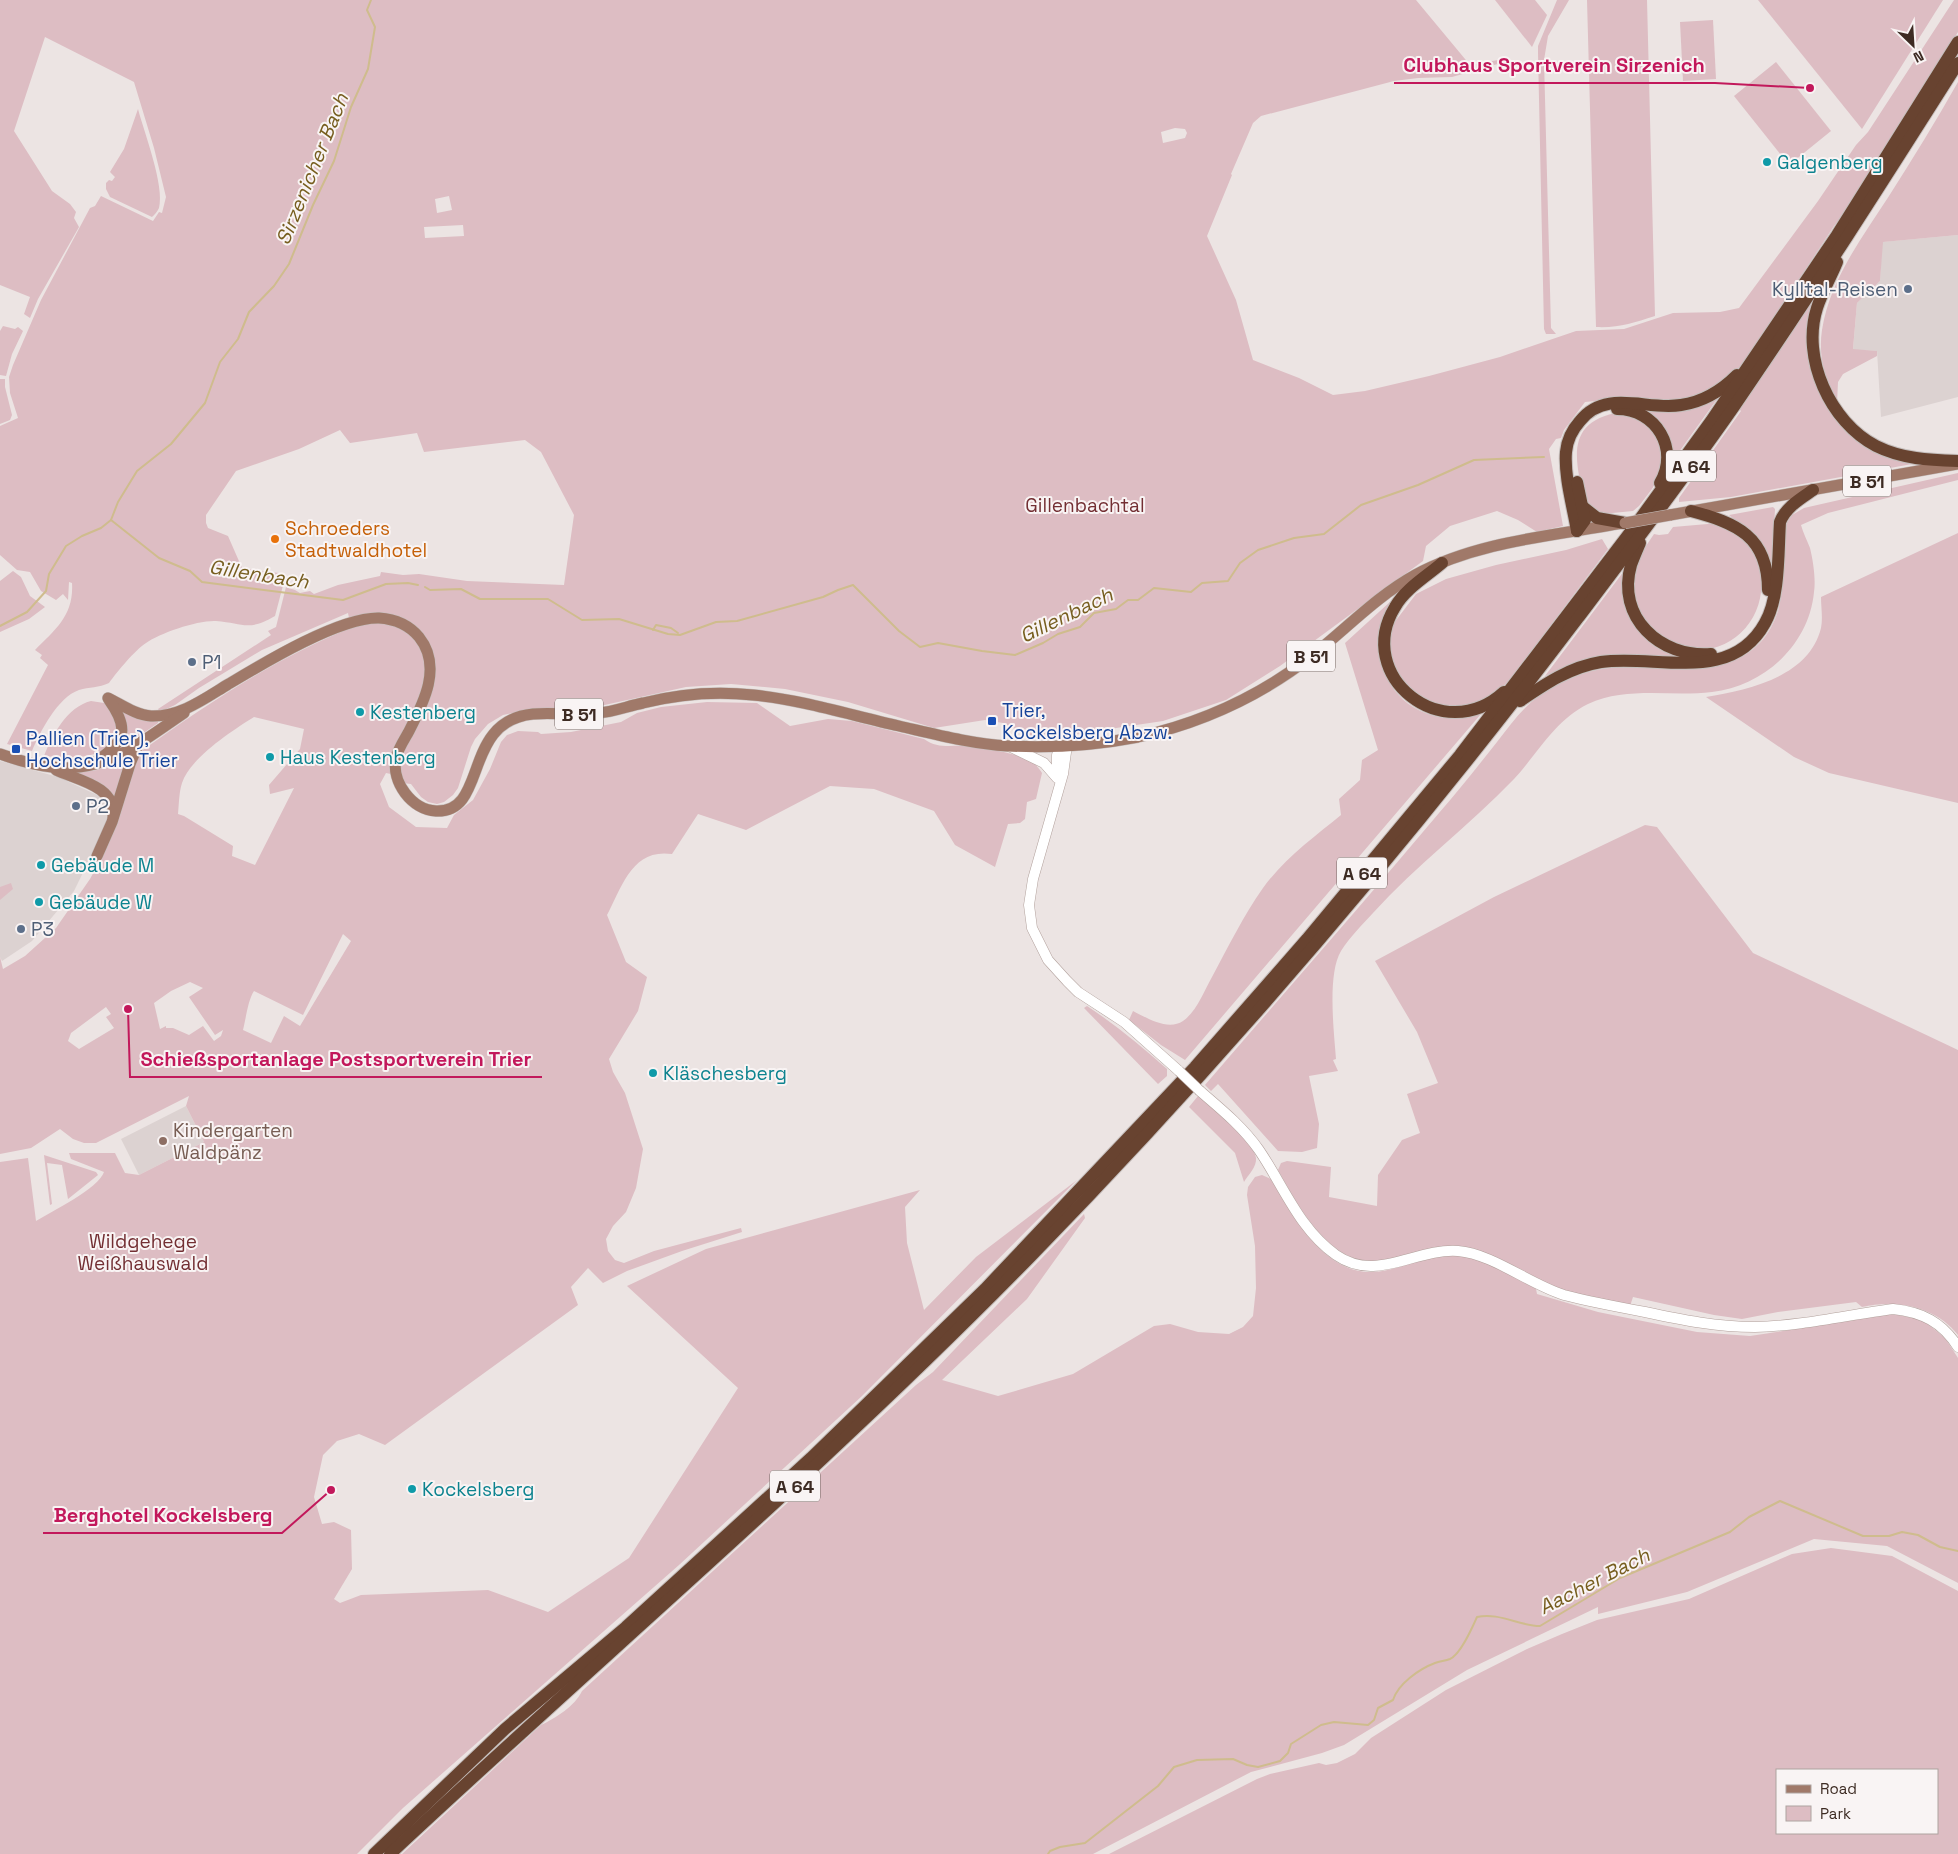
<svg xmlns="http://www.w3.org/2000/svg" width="1958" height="1854" viewBox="0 0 1958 1854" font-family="'Space Grotesk',sans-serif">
<rect width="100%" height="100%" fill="#ece4e3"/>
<g fill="#dcd2d1">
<polygon points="1958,235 1958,397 1881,417 1877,351 1853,350 1857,303 1880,281 1882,242"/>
<polygon points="0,761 58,777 106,799 109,814 96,846 74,891 32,941 2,961 0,957"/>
<polygon points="186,1106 204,1142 139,1175 121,1139"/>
</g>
<g fill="#ddbdc3" fill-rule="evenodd">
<path d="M0,0H1416L1470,65L1509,58L1508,61L1452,77L1418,78L1394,81L1261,116L1253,123L1231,174L1232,175L1207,236L1236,300L1253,360L1299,378L1333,395L1365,391L1429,376L1500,357L1576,331L1624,329L1673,313L1720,312L1739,308L1818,201L1856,145L1868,132L1954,0H1958V32L1843,215L1834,226L1752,351L1734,374L1719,387L1686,402L1628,398L1585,402L1564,430L1561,438L1556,439L1549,449L1563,526L1537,532L1518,520L1497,511L1450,526L1426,546L1423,561L1280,666L1226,700L1163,721L1076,734L1031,737L1003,723L985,720L934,728L848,702L785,689L731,684L686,687L582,710H528L503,715L488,724L475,739L471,747L458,788L453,795L444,802L437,804L428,802L421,797L411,784L402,783L400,776L386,773L380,784L389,807L416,827L447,828L454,815L473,800L490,769L501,742L507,735L518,731L538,732L541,734L571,732L621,722L637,713L661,707L707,702L757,703L790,726L828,719L852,721L924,739C938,749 950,745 966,746C985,748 1019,753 1034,763C1037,766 1040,770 1042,773L1036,799L1027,802L1025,819L1020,823L1008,824L995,867L955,845L934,811L874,789L830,786L746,830L698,814L672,854C632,848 622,887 607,915L626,962L647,977L638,1011L609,1059L613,1072L625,1093L643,1149L636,1188L626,1212L613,1226L606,1239L608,1251L615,1260L624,1263L654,1251L741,1228L742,1232L682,1251L627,1271L603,1283L588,1268L571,1287L578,1305L385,1445L359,1434L337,1441L323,1455L314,1497L322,1524L334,1522L351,1530L352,1569L334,1599L340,1603L361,1595L488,1590L548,1612L629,1558L738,1388L627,1286L706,1249L920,1190L905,1207L907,1243L924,1310L976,1257L1077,1180L862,1396L679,1565L403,1808L357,1854H0V1162L28,1158L36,1221C51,1212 99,1188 104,1172L71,1159L69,1153H115L125,1173L139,1175L204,1142L186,1106L189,1096L96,1143H84L73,1139L60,1129L31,1148L0,1154V957L3,969L25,956L56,928L90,879L103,855L133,765L140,752C206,705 275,658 351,628L348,613L262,650L199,688L175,705L160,712L158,709L271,635L268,631L276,627L286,587L295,590L300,593L310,591L314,594L338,585L380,576L381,572L403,575L419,574L467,581L564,585L574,515L541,452L525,440L424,452L417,433L350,443L340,430L299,449L236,471L206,515V523L208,528L228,536L242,568L286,574L275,616C248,632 243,623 216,621C198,620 160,633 146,643C135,650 117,672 109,683C99,688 89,687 79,690C58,697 40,732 32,751L7,744L48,665L40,658L42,655L35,650C56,629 74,615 72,583L69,582L68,600L63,594L56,600L41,591L30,572L17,570L0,555V426L18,418L10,393L9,377L13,365L41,300L90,208L95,206L101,196L153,221L159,212L162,213L166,197L154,148L134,82L45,37L14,131L52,191L70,204L76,212L74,218L79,227L38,299L30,318L24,314L30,297L0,285ZM1175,128L1185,129L1187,133L1185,138L1163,143L1161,132ZM449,196L452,210L437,213L435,199ZM463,225L464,236L425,238L424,227ZM254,717L304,729L300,749L269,785L270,794L294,788L255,865L232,856L233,846L184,816L178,814C179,804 179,792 182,783C190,758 233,730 254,717ZM343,934L351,941L300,1026L284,1016L271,1043L243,1030C246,1018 248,1000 254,991L303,1015ZM190,982L203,988L189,997L215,1035L223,1030L221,1036L214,1041L203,1026L189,1035L173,1028H166V1026L160,1029L154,1003L171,991ZM106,1007L111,1014L106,1017L114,1028L79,1049L68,1041L71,1033Z"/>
<polygon points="1495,0 1535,0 1547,15 1532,47"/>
<polygon points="1557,0 1569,0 1548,36 1544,60 1551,328 1556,334 1546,334 1544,329 1538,53 1538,46"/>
<path d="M1587,0H1647L1655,316C1633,323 1619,328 1596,327Z"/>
<polygon points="1758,0 1943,0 1862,129"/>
<polygon points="1713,20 1716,79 1683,81 1680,22"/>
<polygon points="1776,62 1831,131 1789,165 1734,96"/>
<path d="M1958,82V235L1883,242L1880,281L1857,303L1853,349L1877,351V356L1843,374L1838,382L1837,403C1825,380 1818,356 1822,330C1830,279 1862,238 1889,196C1913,158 1936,121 1958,82Z"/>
<path d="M138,109C144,132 165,186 159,208C157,212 155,214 152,217L110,197L106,189V183L109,180L112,181L115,177L110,172L124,149Z"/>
<polygon points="1819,291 1812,313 1832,411 1912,464 1731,497 1679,502 1679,498 1741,411 1739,409"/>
<polygon points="3,326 15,329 18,327 23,331 12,354 6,376 0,375 0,331"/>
<polygon points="0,379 5,379 5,387 12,415 10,420 0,424"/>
<polygon points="1720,395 1671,463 1671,456 1636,406"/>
<path d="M1621,412L1655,428L1665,452L1659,476L1652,489L1639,506L1633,511L1602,514L1585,503C1575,460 1564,421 1621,412Z"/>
<path d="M1958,473V480L1828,513L1801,525C1803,533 1807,540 1810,548C1813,560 1816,580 1814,592C1809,645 1764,686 1712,692C1670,697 1627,686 1588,704C1555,720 1538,753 1514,779C1469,826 1416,865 1373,913C1362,925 1350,937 1341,951C1327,974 1334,1032 1336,1059L1333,1060L1338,1071L1309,1076L1319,1124L1317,1148L1302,1152L1278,1151L1218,1084L1211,1091L1205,1085C1283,994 1362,905 1439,813C1459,790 1478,766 1497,742C1509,727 1522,708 1538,697C1559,682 1585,670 1610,668C1670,663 1753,688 1778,611C1785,587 1784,550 1786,524L1792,515L1804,508Z"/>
<polygon points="1773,507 1775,509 1772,567 1770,567 1749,531 1729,515"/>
<path d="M1719,523C1727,529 1737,533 1745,540C1755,549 1760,564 1761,578C1765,616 1736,651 1696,650C1690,650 1684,646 1678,644C1672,642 1661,640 1657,636C1652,631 1648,623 1643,617C1622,588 1636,560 1654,534L1659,535L1668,534L1673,527Z"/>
<path d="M1958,533V803L1829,773L1794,757L1706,697C1748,690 1809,677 1821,628C1823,618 1821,607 1821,597Z"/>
<polygon points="1602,539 1608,549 1508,682 1486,701 1455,708 1427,701 1401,682 1390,652 1391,634 1394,623 1416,594 1446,579 1496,565 1566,550"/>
<polygon points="13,571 21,577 30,596 45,607 29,619 0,632 0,581"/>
<path d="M1624,571C1631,616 1629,641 1680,657L1605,655L1585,659L1545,676Z"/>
<path d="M1391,601C1366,648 1383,705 1439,717C1452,719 1468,716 1481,714L1185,1060L1161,1045L1129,1020L1133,1011C1147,1018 1168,1031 1183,1021C1197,1011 1204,991 1212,977C1228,947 1244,915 1263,888C1284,859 1314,837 1341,815L1339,799L1360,780L1362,760L1378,750L1345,643Z"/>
<path d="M91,701L104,703L115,712L117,737C113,741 110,745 106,748C91,760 62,758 44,756C53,734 67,707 91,701Z"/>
<polygon points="120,707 158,719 158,723 119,750"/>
<polygon points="129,757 116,804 73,773 97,770"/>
<path d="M1645,825L1657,827L1753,953L1958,1050V1335C1936,1306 1895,1299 1862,1307L1856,1302L1778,1312L1742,1319L1714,1315L1633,1297L1629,1309L1535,1284L1537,1294L1598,1312L1697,1332L1750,1336L1893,1314L1923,1320L1945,1338L1958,1358V1583L1887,1546L1814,1539L1687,1592L1598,1614V1607L1467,1670L1344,1745L1322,1753L1251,1772L1093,1854H402L541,1725C556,1718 575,1706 582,1691L916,1385L933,1372L1084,1214L1085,1218L1027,1299L942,1380L998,1396L1073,1374L1154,1326L1170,1324L1198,1332L1229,1334L1243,1327L1253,1316L1256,1288L1255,1246L1247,1195L1248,1187L1255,1177L1262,1175L1271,1179C1292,1215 1324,1273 1371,1272C1384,1272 1396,1268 1409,1264L1411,1255C1401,1257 1388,1262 1377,1262C1329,1264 1298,1206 1278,1170L1281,1163L1287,1161L1331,1167L1329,1197L1377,1206L1378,1175L1402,1140L1420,1133L1407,1094L1438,1083L1417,1032L1375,961L1494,897Z"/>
<polygon points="11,883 13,889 0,900 0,887"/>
<path d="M1087,1006C1116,1025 1141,1046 1167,1069V1076L1158,1084L1084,1008Z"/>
<path d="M1198,1096C1211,1107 1254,1141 1256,1158C1257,1167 1248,1175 1244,1182L1235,1153L1189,1107Z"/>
<polygon points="44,1155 96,1172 98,1175 68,1199 62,1165 47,1163 52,1204 50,1205"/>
<path d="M1831,1548L1892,1556L1958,1591V1854H1109L1257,1779L1270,1774L1319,1763L1326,1765L1337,1763L1355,1754L1371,1738L1446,1690L1527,1649L1562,1634L1597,1620L1689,1599L1792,1554ZM1777,1770H1937V1833H1777Z"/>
</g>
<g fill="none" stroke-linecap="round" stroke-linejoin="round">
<g stroke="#cfbc8d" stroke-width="2">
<polyline points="111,520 159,558 190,571 202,582 343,600 386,584 408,583 418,585"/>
<polyline points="425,587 430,590 461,589 480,599 548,599 582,620 619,619 668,634 680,635 716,622 737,621 823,597 838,590 853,585 899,631 920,647 938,643 982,651 1015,655 1043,643 1058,634 1080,627 1094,613 1116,609 1128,600 1138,600 1154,588 1191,592 1202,583 1228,581 1240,563 1258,550 1294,538 1324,534 1361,505 1418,485 1474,460 1544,457"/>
<polyline points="0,626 27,612 46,591 49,574 66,546 82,536 101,528 111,520 118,502 137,471 171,444 205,403 220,362 238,339 249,312 274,286 289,264 313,205 334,161 351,107 368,69 375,27 367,10 371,0"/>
<polyline points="653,630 656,625 671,628 678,633"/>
<path d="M1048,1854L1050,1851L1060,1847L1085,1843L1158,1786L1174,1767L1197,1760L1233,1759L1247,1765L1258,1767L1280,1761L1288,1753L1291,1744L1321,1725L1334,1722L1368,1725L1374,1720L1378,1708L1393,1700C1398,1684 1419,1669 1435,1663C1440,1661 1445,1661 1450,1659C1461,1654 1472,1628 1477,1617C1499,1612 1519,1626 1540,1626L1620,1578L1730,1532L1749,1517L1780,1501L1863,1536H1889L1902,1532L1918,1535L1940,1547L1958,1551"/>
</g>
<g stroke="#b2a19c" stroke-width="11">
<g id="secondary">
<polyline points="1067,745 1063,774 1033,879 1029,905 1032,928 1048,960 1067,981 1078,992 1124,1022 1179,1071"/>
<polyline points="1011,747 1044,763 1057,778"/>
<polyline points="1057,777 1057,755 1067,745"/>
<path d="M1200,1091C1221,1109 1243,1127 1259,1150C1283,1185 1299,1229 1336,1255C1376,1283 1415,1248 1458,1251C1493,1254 1529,1284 1564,1295C1591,1302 1618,1307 1645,1312C1682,1320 1717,1327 1755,1327C1801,1326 1847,1315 1893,1309C1922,1312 1942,1322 1958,1347"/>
</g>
</g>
<g stroke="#c5bfbd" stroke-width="12">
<g id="primary">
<polyline points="1670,515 1958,464"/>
<path d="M108,698C122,705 136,715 151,716C180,717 204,699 227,685C262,664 339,617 379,618C394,619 409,625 419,637C443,667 423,704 408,733C404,740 398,749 396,758C391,782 412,810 436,811C489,813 461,721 533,714C554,712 576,716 598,713C613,712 628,706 643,703C679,694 717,691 753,695C803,700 850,715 899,726C934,734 972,744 1008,746C1050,748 1097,745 1138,737C1201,723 1262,695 1313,655C1347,628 1377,596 1415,575C1478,541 1553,536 1622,523"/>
<path d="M0,754C86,785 115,761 184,713"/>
<path d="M98,760C126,741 129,728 109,700"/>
<path d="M56,770C77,780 116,786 113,816"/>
<polyline points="97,856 112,822 130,764 138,745"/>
</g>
</g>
<g stroke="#c5bfbd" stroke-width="14">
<g id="motorway">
<path d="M1837,262C1831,277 1822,292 1817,308C1801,358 1830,422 1876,446C1902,459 1929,460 1958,461"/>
<path d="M1617,409C1656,409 1680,449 1660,483"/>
<polyline points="1583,507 1597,518 1625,523"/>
<path d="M1691,511C1736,523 1768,536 1768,590"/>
<path d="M1577,531C1573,507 1564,476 1566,452C1567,440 1572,430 1580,421C1606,388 1647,411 1681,405C1703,402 1721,391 1737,375"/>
<polyline points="1577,531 1585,520 1577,482"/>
<path d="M1640,543C1637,550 1634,557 1631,565C1616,617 1660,658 1711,654"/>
<path d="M1442,563C1427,576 1405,589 1395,607C1353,676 1443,748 1504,692"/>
<path d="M1520,701C1545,684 1570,667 1601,662C1656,654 1731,685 1765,623C1780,597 1778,552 1780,522C1786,507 1800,499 1813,490"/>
<polyline points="374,1854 505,1729 626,1627 811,1458 985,1289 1195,1067 1307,939 1460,755 1632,530 1711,421 1837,235 1958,42"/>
<path d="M390,1854C604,1654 827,1465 1031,1256C1227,1055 1409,841 1578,618C1631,548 1685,477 1735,405C1812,293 1885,178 1958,63"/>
</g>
</g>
<use href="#secondary" stroke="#fff" stroke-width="10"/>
<use href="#primary" stroke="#a07969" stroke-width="11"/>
<use href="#motorway" stroke="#684330" stroke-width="12"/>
<g stroke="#b2a19c" stroke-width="11" stroke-linecap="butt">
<polyline id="secondary-bridge" points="1179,1071 1200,1091"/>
</g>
<g stroke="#c5bfbd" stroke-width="12" stroke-linecap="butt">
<polyline id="primary-bridge" points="1625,523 1670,515"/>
</g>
<use href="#secondary-bridge" stroke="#fff" stroke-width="10"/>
<use href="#primary-bridge" stroke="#a07969" stroke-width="11"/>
</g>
<g fill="#0f9aa8" stroke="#f9f4f4" stroke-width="2">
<circle cx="1767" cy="162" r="5"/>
<circle cx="360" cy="712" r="5"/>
<circle cx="270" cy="757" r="5"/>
<circle cx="41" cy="865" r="5"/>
<circle cx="39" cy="902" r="5"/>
<circle cx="653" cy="1073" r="5"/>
<circle cx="412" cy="1489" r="5"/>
</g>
<g fill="#5c6f8a" stroke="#f9f4f4" stroke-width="2">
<circle cx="1908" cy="289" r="5"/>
<circle cx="192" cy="662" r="5"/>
<circle cx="76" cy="806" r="5"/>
<circle cx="21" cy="929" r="5"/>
</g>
<circle fill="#e8710a" stroke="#f9f4f4" stroke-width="2" cx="275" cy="539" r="5"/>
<g fill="#1a4fb4" stroke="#f9f4f4" stroke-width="2">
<rect x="987" y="716" width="10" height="10" rx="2.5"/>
<rect x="11" y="744" width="10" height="10" rx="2.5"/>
</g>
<circle fill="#8d6e63" stroke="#f9f4f4" stroke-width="2" cx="163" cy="1141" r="5"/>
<g text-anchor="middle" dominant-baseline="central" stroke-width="4" stroke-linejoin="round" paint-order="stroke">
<g fill="#f9f4f4" stroke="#756762" stroke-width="1">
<rect x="1666" y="450.5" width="50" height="31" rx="4"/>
<rect x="1843" y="465.5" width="48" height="31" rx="4"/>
<rect x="1287" y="640.5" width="48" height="31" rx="4"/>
<rect x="555" y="698.5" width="48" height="31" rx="4"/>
<rect x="1337" y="857.5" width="50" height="31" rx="4"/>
<rect x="770" y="1470.5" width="50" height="31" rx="4"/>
</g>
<g font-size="18" font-weight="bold" fill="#3d2b23">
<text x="1691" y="466">A 64</text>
<text x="1867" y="481">B 51</text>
<text x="1311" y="656">B 51</text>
<text x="579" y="714">B 51</text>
<text x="1362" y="873">A 64</text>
<text x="795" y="1486">A 64</text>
</g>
<g font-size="19" fill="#0d838f" stroke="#f9f4f4" text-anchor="start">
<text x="1777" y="162">Galgenberg</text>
<text x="370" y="712">Kestenberg</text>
<text x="280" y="757">Haus Kestenberg</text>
<text x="51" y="865">Gebäude M</text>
<text x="49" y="902">Gebäude W</text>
<text x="663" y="1073">Kläschesberg</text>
<text x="422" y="1489">Kockelsberg</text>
</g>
<g font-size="19" fill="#4e5e75" stroke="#f9f4f4" text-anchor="start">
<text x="1898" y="289" text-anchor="end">Kylltal-Reisen</text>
<text x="202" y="662">P1</text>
<text x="86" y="806">P2</text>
<text x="31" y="929">P3</text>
</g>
<g font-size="19" fill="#732f33" stroke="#f9f4f4">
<text x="1085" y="505">Gillenbachtal</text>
<text x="143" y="1241">Wildgehege<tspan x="143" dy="22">Weißhauswald</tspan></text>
</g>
<g font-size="19" fill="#c56008" stroke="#f9f4f4" text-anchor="start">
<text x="285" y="528">Schroeders<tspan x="285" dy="22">Stadtwaldhotel</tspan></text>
</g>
<g font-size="19" fill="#164399" stroke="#f9f4f4" text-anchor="start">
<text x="1002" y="710">Trier,<tspan x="1002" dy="22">Kockelsberg Abzw.</tspan></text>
<text x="26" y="738">Pallien (Trier),<tspan x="26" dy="22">Hochschule Trier</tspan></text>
</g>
<g font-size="19" fill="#785e54" stroke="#f9f4f4" text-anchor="start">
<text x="173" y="1130">Kindergarten<tspan x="173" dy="22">Waldpänz</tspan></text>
</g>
<g font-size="20" font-style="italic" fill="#775e1f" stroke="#f9f4f4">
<text transform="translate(312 169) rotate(-68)">Sirzenicher Bach</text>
<text transform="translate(259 574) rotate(9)">Gillenbach</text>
<text transform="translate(1066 615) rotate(-26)">Gillenbach</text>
<text transform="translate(1594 1581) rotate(-27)">Aacher Bach</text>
</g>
</g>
<path fill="none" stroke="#c2185b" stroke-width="2" d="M1810 88L1715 83H1394M128 1009L130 1077H542M331 1490L282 1533H43"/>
<g fill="#c2185b" stroke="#f9f4f4" stroke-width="2">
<circle cx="1810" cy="88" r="5"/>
<circle cx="128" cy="1009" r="5"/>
<circle cx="331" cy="1490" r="5"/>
</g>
<g font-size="20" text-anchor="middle" font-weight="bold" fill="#c2185b" stroke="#f9f4f4" stroke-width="4" stroke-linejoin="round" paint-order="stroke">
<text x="1554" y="72">Clubhaus Sportverein Sirzenich</text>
<text x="336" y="1066">Schießsportanlage Postsportverein Trier</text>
<text x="163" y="1522">Berghotel Kockelsberg</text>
</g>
<rect x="1776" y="1769" width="162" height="65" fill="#f9f4f4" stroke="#aea4a0"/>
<rect x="1786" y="1785" width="25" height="8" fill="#a07969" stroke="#aea4a0"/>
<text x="1820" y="1794" font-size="15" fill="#3d2b23">Road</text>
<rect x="1786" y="1806" width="25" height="15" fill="#ddbdc3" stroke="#aea4a0"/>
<text x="1820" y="1819" font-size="15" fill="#3d2b23">Park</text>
<g transform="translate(1913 45) rotate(155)" stroke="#f9f4f4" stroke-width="4" paint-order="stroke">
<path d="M0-4L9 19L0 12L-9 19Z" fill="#3d2b23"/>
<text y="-8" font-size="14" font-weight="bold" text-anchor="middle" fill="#3d2b23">N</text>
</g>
</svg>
